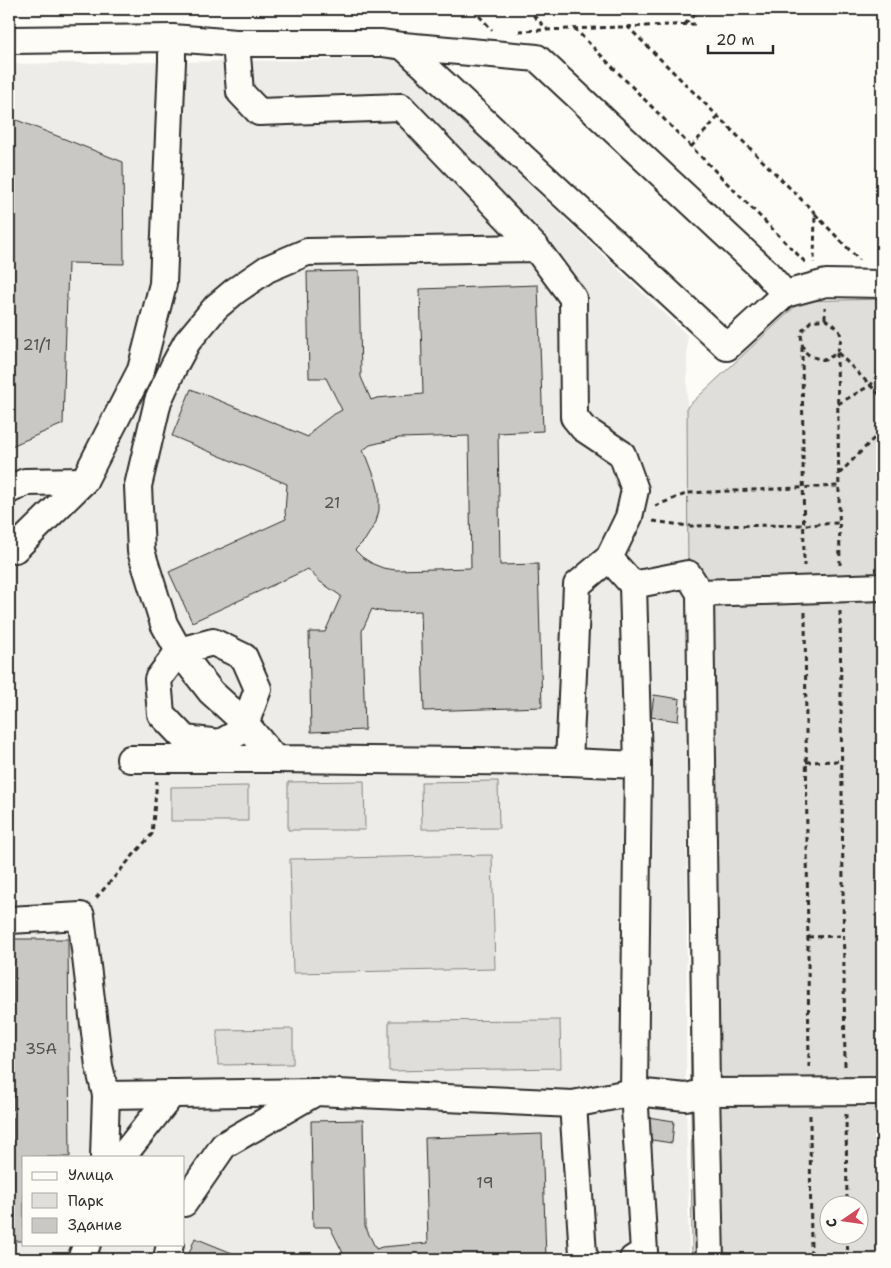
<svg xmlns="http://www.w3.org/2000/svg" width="891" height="1268" viewBox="0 0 891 1268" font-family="'Shantell Sans',sans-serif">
<rect width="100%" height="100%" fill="#fdfcf7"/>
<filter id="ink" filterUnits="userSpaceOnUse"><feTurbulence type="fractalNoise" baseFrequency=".02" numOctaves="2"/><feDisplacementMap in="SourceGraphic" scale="10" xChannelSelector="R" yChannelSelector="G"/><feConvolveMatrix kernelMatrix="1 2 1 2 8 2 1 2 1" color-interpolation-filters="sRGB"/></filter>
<g filter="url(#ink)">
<path fill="#edece8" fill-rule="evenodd" d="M397,59L687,335L688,574L686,1097L689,1259H9V64ZM24,1157H184V1244H24Z"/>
<g fill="#dfdeda" stroke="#858482" fill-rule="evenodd">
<path d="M882,299V1259H692L687,407L801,301ZM828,1206H858V1236H828Z"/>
<polygon points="364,781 365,830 288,830 288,782"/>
<polygon points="498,781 499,828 422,829 421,782"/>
<polygon points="248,786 248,821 171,821 171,787"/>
<polygon points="492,855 495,969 293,973 290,859"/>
<polygon points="560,1020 561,1068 389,1071 389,1021"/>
<polygon points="293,1029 293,1064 218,1065 217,1030"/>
</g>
<g fill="#c9c8c4" stroke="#2b2b2b" fill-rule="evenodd">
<polygon points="9,117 123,162 124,264 68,263 63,424 9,447"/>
<path d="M359,271L361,377L371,400L377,398L423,394L420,289L538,285L543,431L498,433L500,565L538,564L542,707L424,711L421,611L394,612L378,611L372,609L362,631L365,730L311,732L309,632H325L341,596L319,581L308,569L192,622L169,572L286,519L285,512L287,484L172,436L191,389L308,437L314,429L331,416L342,410L326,378H309L307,272ZM469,436L471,568L396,570L383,568L373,564L362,557L355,550L365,540L376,522L379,510V493L376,481L367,457L362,451L370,445L399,438Z"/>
<polygon points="654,695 680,699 678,721 651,717"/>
<polygon points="13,939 68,939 70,1157 24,1157 24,1241 14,1241"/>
<polygon points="648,1117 674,1121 672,1143 645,1139"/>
<polygon points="363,1120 365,1226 376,1249 382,1247 428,1243 425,1138 542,1134 546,1259 346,1259 330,1227 313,1227 311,1121"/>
<polygon points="195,1238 247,1259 187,1259"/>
</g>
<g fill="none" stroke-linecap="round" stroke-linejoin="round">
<g stroke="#2b2b2b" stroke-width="30">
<g id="minor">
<polyline points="12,40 172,38 236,43 382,43 403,46"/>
<polyline points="236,43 240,92 259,112 401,107 536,248"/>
<polyline points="785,294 765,271 537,58 403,46 727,347 785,294 826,283 882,284"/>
<polyline points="9,490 25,482 84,481"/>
<polyline points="9,539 15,549 84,481 141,370 163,284 172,61 172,38"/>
<polyline points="633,585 609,558 629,517 635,490 622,454 583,428 574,417 573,298 536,248 307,252 267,269 235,291 216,307 187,342 174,366 158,401 138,486 141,551 164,624 179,651 211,692 245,723 275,759 569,762 638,765"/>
<polyline points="700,593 882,587"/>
<polygon points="213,642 244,657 258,689 243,730 220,743 185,739 161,714 158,679 179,651"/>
<polyline points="130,759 275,759"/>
<polyline points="569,762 577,585 609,558"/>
<polyline points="9,920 81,916 99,1066 106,1095 104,1157"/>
<polyline points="106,1095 315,1092"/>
<polyline points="573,1104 583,1254 586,1259"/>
<polyline points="122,1157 172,1094"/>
<polyline points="184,1203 224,1145 316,1092 573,1104 634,1092 644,1252 633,1259"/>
<polyline points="81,1259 87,1244"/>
<polyline points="167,1259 170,1244"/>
<polyline points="710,1259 706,1092 686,1097 634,1092 638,765 633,585 688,574 700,593 706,1092 882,1091"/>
</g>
</g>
<g stroke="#2b2b2b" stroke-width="3" stroke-dasharray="5 4" stroke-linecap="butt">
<polyline points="473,9 492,30"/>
<polyline points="527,9 547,29"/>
<polyline points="685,24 700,9"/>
<polyline points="627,26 815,213 814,263"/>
<polyline points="574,28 807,264"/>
<polyline points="519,31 696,24"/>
<polyline points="691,147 718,117"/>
<polyline points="815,214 859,260"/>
<polyline points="825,319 825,307"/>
<path d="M825,319C842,329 844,334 837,353L825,360C805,356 802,353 801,332L811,321Z"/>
<polyline points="802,347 804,566"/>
<polyline points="837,353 840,565"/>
<polyline points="838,353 882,397"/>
<polyline points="838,404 871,385 882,368"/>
<polyline points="839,474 882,430"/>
<polyline points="655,506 688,493 839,486"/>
<polyline points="653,521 688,526 804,525 839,523"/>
<polyline points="840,611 845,1067"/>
<polyline points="805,612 809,1068"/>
<polyline points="806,762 842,761"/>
<polyline points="96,898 152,834 157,781"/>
<polyline points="808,937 844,936"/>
<polyline points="846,1114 847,1206"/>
<polyline points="810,1115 811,1259"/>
<polyline points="847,1236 848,1259"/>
</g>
<use href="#minor" stroke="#fdfcf7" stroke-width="26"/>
</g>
</g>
<g text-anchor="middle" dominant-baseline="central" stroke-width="4" stroke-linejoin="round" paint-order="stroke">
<g font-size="16" fill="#525251">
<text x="37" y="344">21/1</text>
<text x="332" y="502">21</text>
<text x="41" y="1048">35А</text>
<text x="485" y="1182">19</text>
</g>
</g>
<rect width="891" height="1268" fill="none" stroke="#fdfcf7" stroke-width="30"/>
<rect x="15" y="15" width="861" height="1238" fill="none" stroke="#2b2b2b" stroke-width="2" filter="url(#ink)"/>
<rect x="22" y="1156" width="162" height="90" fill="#fdfcf7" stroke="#a9a8a5"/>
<rect x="32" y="1172" width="25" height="8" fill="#fdfcf7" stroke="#a9a8a5"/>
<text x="68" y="1180" font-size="15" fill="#2b2b2b">Улица</text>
<rect x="32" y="1193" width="25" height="15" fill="#dfdeda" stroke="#a9a8a5"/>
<text x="68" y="1206" font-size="15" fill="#2b2b2b">Парк</text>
<rect x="32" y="1218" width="25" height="15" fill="#c9c8c4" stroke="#a9a8a5"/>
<text x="68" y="1230" font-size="15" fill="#2b2b2b">Здание</text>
<g transform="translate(844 1220) rotate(257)"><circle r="24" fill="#fdfcf7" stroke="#a9a8a5"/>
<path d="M0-4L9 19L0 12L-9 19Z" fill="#d1495b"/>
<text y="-8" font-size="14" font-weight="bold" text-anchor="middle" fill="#2b2b2b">С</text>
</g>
<path d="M708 45v8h65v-8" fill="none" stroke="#2b2b2b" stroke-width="2.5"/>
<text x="716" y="45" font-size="15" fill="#2b2b2b" stroke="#fdfcf7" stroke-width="4" paint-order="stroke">20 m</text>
</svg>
